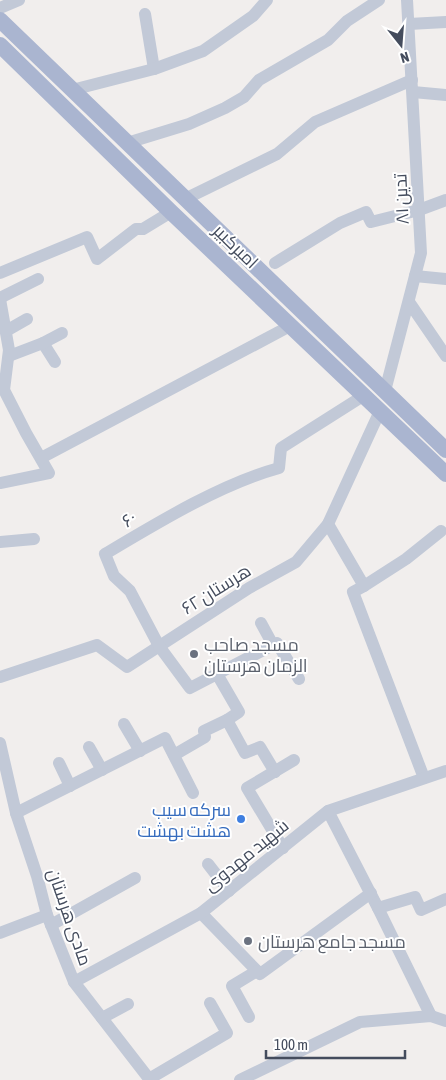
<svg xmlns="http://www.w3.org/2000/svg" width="446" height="1080" viewBox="0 0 446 1080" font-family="'Asap Condensed',Cairo,sans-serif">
<rect width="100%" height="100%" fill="#f1eeed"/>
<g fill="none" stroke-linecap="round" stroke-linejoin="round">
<g stroke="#c2c9d7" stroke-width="12">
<polyline points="0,8 19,0"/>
<polyline points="145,14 154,69"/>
<polyline points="409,24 446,22"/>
<polyline points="72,90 154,69 203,51 253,16 267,0"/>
<polyline points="413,92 446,95"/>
<polyline points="127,143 189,124 225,108 244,97 259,80 328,40 347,21 379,0"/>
<polyline points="185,199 277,154 315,122 412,80"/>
<polyline points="275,263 340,223 366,212 371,222 419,210 446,200"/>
<polyline points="0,273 87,237 97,259 136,229 143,229 171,212"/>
<polyline points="415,276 446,279"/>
<polyline points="0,298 38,279"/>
<polyline points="0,299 9,350 4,390 26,433 49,473 0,483"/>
<polyline points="409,302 446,356"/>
<polyline points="6,331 27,319"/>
<polyline points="43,343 55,362"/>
<polyline points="9,356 43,343 62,333"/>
<polyline points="385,391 421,253 407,0"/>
<polyline points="41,458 290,326"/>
<polyline points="328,524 364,586 353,592 424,778"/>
<polyline points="0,542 34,539"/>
<polyline points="364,586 406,559 441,531"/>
<polyline points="261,623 273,645"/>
<polyline points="217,674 277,643 299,679"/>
<polyline points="0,677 97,645 127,667 249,588 296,562 328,524 380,411"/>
<path d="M227,720L239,712L217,674L190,688L159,646L130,591L114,576L105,554C157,523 221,484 279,468L281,448L363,396"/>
<polyline points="124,724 140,751"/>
<polyline points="0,743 16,813 37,876 47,915 74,982 150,1080"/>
<polyline points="89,747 102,770"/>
<polyline points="174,755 205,737 204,731 227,720 245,753 260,747 275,772"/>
<polyline points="59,763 70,786"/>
<polyline points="328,811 378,908 431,1016"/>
<polyline points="16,813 165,738 193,793"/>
<polyline points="283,848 247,788 294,760"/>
<polyline points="208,864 229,891"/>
<polyline points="378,908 415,897 421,910 446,899"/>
<polyline points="201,913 260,974 371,893"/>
<polyline points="51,925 135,878"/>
<polyline points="0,933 47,915"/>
<polyline points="74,982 201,913 328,811 446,771"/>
<polyline points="249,1017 232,986 257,971"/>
<polyline points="102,1018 128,1004"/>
<polyline points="149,1079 227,1033 210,1003"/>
<polyline points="240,1080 360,1022 431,1016 446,1021"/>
</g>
<g stroke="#aab5d0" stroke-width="16">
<polyline points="0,20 446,450"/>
<polyline points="0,45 171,212 446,474"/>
</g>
</g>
<g fill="#6b7280" stroke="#fff" stroke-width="2">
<circle cx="194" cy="654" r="5"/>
<circle cx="248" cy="941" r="5"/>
</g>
<circle fill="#3f7fe0" stroke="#fff" stroke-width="2" cx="241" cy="819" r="5"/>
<g text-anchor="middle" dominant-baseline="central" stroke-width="4" stroke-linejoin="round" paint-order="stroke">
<g font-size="18" fill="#444c5d" stroke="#fff">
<text transform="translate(401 199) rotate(-93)">تدین ۸۱</text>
<text transform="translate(236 246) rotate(44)">امیرکبیر</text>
<text transform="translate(129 519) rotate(-31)">۶۰</text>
<text transform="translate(216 589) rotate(-32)">هرستان ۶۲</text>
<text transform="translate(246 855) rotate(-39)">شهید مهدوی</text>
<text transform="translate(70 917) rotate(71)">مادی هرستان</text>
</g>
<g font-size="18" fill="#5b616d" stroke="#fff" text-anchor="start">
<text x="204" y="644">مسجد صاحب<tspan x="204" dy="21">الزمان هرستان</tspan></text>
<text x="258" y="941">مسجد جامع هرستان</text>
</g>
<g font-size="18" fill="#366cbe" stroke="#fff" text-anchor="end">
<text x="231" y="809">سرکه سیب<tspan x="231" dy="21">هشت بهشت</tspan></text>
</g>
</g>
<g transform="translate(401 45) rotate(163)" stroke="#ffffff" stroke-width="4" paint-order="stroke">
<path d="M0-4L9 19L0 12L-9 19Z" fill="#444c5d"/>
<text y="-8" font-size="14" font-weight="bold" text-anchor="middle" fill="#444c5d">N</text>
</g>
<path d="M266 1050v8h139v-8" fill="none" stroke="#444c5d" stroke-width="2.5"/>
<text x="274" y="1050" font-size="15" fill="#444c5d" stroke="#ffffff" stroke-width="4" paint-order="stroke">100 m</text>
</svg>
